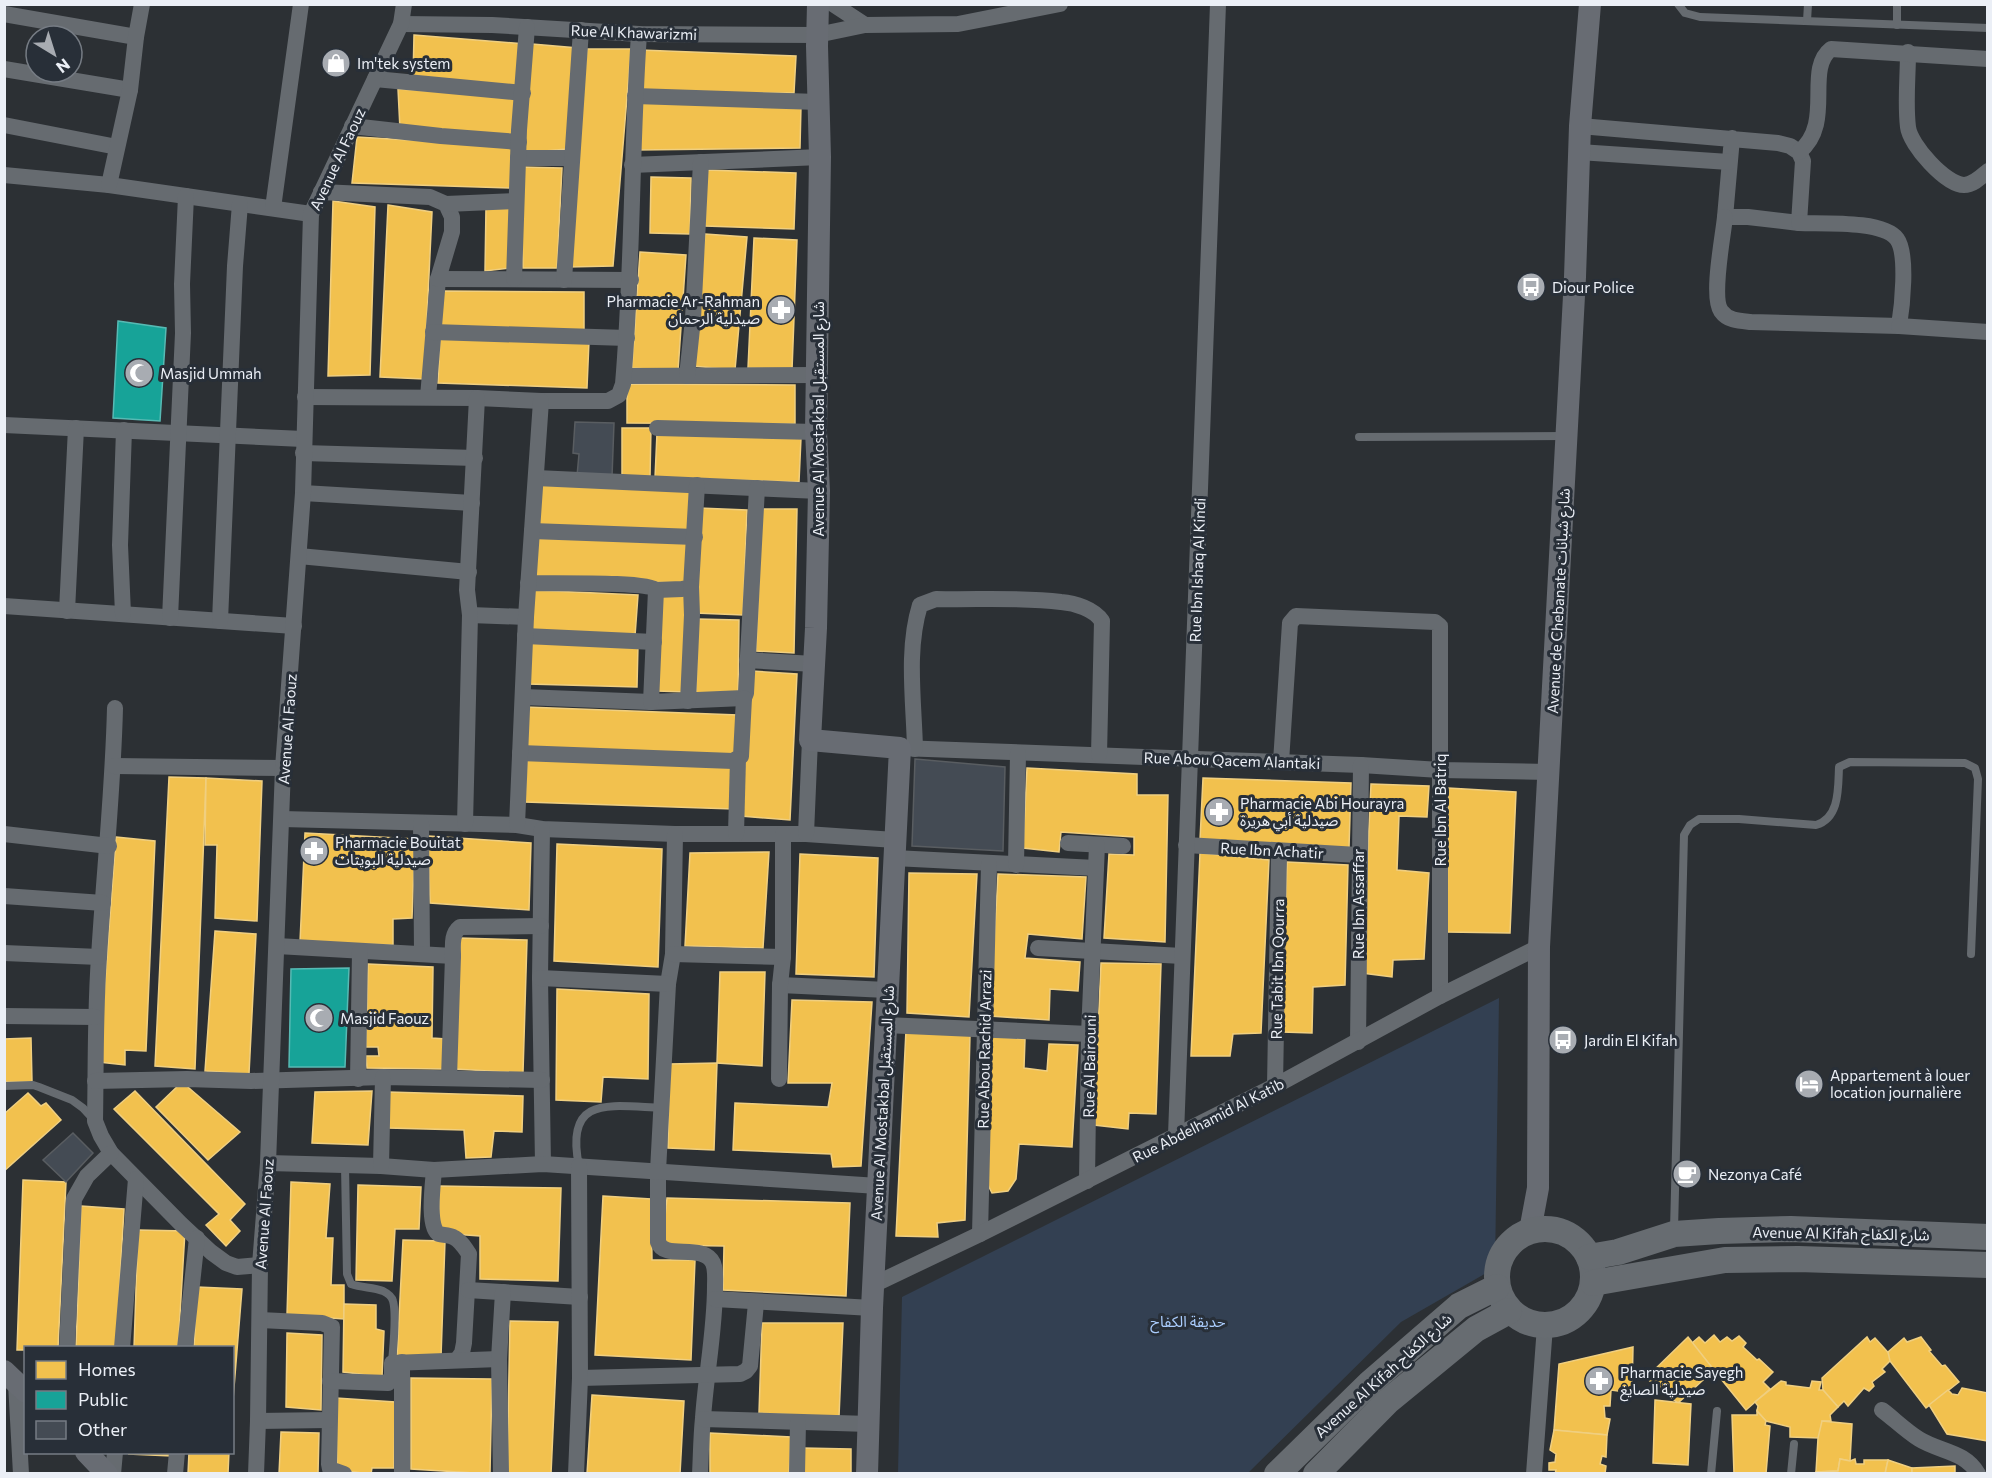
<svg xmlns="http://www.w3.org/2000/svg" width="1992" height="1478" viewBox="0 0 1992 1478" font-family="Commissioner,'Noto Sans Arabic',sans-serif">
<rect width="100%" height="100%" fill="#2c3034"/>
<polygon fill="#334052" points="1499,998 1495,1268 1401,1322 1248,1473 898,1473 902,1297"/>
<g fill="#f2c14e" stroke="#f0cf80" stroke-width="1.5">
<polygon points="414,35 525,44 520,88 413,79"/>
<polygon points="532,44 578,48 567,149 522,153"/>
<polygon points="587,49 631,49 613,266 568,267"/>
<polygon points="640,50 796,56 794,93 639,93"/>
<polygon points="398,89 520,97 513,138 400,129"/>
<polygon points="637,101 801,106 800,148 636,150"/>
<polygon points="357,137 513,146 511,188 352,183"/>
<polygon points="520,167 562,168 557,268 523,268"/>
<polygon points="707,170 796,173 794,229 705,226"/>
<polygon points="651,177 691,178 690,234 650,233"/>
<polygon points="333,201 375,207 370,375 328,376"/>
<polygon points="388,205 432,212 424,379 380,377"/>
<polygon points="486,207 513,208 511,268 485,271"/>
<polygon points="705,234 747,237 735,370 693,366"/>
<polygon points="754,238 797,240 792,370 748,368"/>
<polygon points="640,252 686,255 678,371 632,368"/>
<polygon points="443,291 584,292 584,332 439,329"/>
<polygon points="440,337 589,341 587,388 438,383"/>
<polygon points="627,384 795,385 795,424 627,423"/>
<polygon points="622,428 651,428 650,477 622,477"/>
<polygon points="657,433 801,438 799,482 655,478"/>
<polygon points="541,485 690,490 688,533 539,528"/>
<polygon points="699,508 747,510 743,615 695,613"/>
<polygon points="762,509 797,509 794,653 756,651"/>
<polygon points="533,536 688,539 686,583 532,580"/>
<polygon points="531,590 638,595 635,636 529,631"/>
<polygon points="661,595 690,596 686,692 657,691"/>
<polygon points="698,619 739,620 738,696 696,695"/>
<polygon points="529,643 638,645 637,687 528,684"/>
<polygon points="752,671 797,674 790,820 741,816"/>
<polygon points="526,707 738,715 736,757 524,750"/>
<polygon points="527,758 734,765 733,809 525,802"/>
<polygon points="1027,768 1137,774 1137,795 1168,795 1165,942 1104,938 1109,854 1134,855 1134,837 1061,832 1059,852 1023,848"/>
<polygon points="169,777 206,778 195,1069 155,1066"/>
<polygon points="206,778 262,781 257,921 215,918 217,845 205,845"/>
<polygon points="1203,778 1351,783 1349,848 1200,840"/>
<polygon points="1371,784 1429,786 1427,817 1399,816 1397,870 1429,873 1424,959 1393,960 1392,977 1362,973"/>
<polygon points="1448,788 1516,792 1510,933 1447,932"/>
<polygon points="305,833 415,839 412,918 393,919 393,945 300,942"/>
<polygon points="428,836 531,843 529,910 430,903"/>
<polygon points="116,837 155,841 146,1051 125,1050 125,1065 99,1062"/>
<polygon points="557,844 662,849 658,967 554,961"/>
<polygon points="769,852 763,948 685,946 690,853"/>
<polygon points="1200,853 1269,860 1261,1033 1233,1034 1230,1056 1191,1056"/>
<polygon points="800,854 878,858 874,977 796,974"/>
<polygon points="1287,862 1348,865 1345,985 1313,987 1312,1033 1282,1032"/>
<polygon points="909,873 977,874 969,1017 907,1013"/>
<polygon points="998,874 1086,877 1082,939 1028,934 1025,958 1080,962 1078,991 1050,989 1049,1020 990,1016"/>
<polygon points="215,931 256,934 249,1074 205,1071"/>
<polygon points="460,938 527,940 523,1073 455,1069"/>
<polygon points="1101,963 1161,964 1156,1114 1129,1113 1128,1129 1094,1125"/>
<polygon points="368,964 433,967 432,1038 446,1039 445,1069 367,1068 366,1056 379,1056 378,1047 366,1047"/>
<polygon points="720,972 765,972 762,1066 717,1063"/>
<polygon points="557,989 649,994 648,1079 603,1077 601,1102 556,1100"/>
<polygon points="792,1000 872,1002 861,1166 833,1167 831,1154 733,1150 735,1103 828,1107 832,1083 788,1083"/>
<polygon points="906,1030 970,1035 965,1220 937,1223 938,1237 896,1236"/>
<polygon points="990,1036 1025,1039 1024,1068 1047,1071 1049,1044 1078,1045 1072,1147 1019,1144 1016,1179 1008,1191 992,1193 983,1175"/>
<polygon points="31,1038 32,1082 4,1082 4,1039"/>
<polygon points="717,1063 714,1150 668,1148 669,1064"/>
<polygon points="182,1082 240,1132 208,1160 156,1107"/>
<polygon points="135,1091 245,1204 230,1220 240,1231 226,1246 206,1225 219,1214 114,1109"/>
<polygon points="372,1091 368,1145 312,1143 315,1092"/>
<polygon points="388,1092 523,1096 522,1132 494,1131 491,1157 466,1158 464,1130 388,1128"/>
<polygon points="28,1093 41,1106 46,1103 61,1120 4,1171 4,1114"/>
<polygon points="23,1180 66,1182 58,1348 26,1348 26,1350 17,1350"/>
<polygon points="291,1182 330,1184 326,1238 333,1238 331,1285 344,1285 344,1319 287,1315"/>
<polygon points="358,1185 421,1187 419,1229 395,1229 392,1281 356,1280"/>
<polygon points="439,1186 561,1188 558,1281 480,1279 480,1236 439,1233"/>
<polygon points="603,1196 651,1199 652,1260 695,1260 691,1360 595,1355"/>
<polygon points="667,1198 850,1203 846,1296 723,1290 724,1246 662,1245"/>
<polygon points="81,1206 124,1209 116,1348 76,1348"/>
<polygon points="138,1230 185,1231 178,1348 134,1348"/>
<polygon points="403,1240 445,1241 441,1357 397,1357"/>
<polygon points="197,1287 242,1289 232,1412 232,1348 194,1348"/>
<polygon points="344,1304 376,1305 376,1329 384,1331 382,1377 343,1372"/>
<polygon points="510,1321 558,1322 551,1474 507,1474"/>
<polygon points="762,1323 843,1323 839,1417 759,1413"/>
<polygon points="287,1333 322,1335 321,1410 286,1407"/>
<polygon points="1714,1335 1720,1342 1727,1337 1732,1341 1739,1336 1746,1343 1743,1347 1757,1360 1759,1359 1773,1372 1763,1382 1770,1389 1746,1410 1692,1343 1699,1337 1705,1343"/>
<polygon points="1688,1337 1714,1370 1678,1403 1646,1378"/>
<polygon points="1867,1337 1870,1342 1875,1338 1893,1358 1882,1369 1885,1372 1872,1382 1874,1386 1869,1391 1864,1388 1848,1406 1844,1401 1838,1407 1823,1390 1822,1378"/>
<polygon points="1921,1337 1931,1350 1929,1351 1942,1366 1945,1365 1959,1382 1926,1408 1890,1361 1888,1352 1904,1338 1907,1342"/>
<polygon points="1633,1347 1632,1393 1611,1390 1610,1406 1604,1406 1605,1418 1610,1419 1607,1435 1554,1430 1559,1364"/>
<polygon points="411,1378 492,1379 490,1474 411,1469"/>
<polygon points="1781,1381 1786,1382 1786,1385 1810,1388 1812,1381 1821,1382 1819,1390 1823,1390 1838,1407 1830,1415 1831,1421 1822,1421 1820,1438 1790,1437 1790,1427 1766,1421 1757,1411 1758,1406 1755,1402"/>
<polygon points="1962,1388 1988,1393 1988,1441 1947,1434 1929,1405 1948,1390 1952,1394 1958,1395"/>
<polygon points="592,1395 684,1401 680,1474 587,1474"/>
<polygon points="336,1398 395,1402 394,1468 372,1468 371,1474 337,1470"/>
<polygon points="1655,1400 1691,1404 1688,1465 1653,1463"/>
<polygon points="1757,1411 1766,1421 1765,1425 1770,1426 1766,1474 1734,1474 1732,1415 1757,1415"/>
<polygon points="1822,1421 1852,1424 1850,1461 1840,1459 1838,1471 1816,1472 1818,1438"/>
<polygon points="1554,1430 1607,1435 1606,1457 1602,1456 1600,1464 1606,1466 1605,1474 1555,1474 1556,1470 1549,1470 1549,1463 1555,1462 1556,1454 1550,1450"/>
<polygon points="281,1432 319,1433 318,1474 279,1474"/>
<polygon points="710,1433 791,1437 789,1474 710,1474"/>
<polygon points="803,1448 851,1449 851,1474 802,1474"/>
<polygon points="130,1452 171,1452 171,1456 129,1454"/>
<polygon points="189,1452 229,1452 228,1474 188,1474"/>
<polygon points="1840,1459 1850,1461 1855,1459 1856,1464 1864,1464 1864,1460 1888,1460 1885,1474 1816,1474 1816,1472 1838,1471"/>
<polygon points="1888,1460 1912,1468 1912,1474 1885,1474"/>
<polygon points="1955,1466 1955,1474 1912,1474 1912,1468"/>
</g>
<g fill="#17a398" stroke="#57bab4" stroke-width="1.5">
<polygon points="118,321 166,328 160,421 113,418"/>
<polygon points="349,968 345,1067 289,1067 291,969"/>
</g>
<g fill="#444b54" stroke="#595d61" stroke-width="1.5">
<polygon points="575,422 614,423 612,477 577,476 579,454 573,453"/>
<polygon points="915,759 1005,767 1003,851 912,846"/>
<polygon points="73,1133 93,1153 66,1182 43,1160"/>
</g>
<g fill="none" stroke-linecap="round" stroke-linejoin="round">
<g stroke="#666b70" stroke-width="8">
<polyline points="1678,4 1685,13 1700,17 1988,28"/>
<polyline points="1807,21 1808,4"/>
<polyline points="1897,25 1897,4"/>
<polyline points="1359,437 1566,436"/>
<polyline points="4,1086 33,1085 39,1087 72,1100 83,1108 95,1121"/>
<path d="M345,1166L347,1274L351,1284C362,1288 373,1287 383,1291C387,1293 392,1297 393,1301C397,1315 393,1348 392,1363"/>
<path d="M579,1166C564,1094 611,1106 662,1108"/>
<path d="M1674,1230L1684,835L1690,825L1699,819H1739L1816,825C1840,818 1838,788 1839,767L1850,762L1965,763L1975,768L1978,779L1971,954"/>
<polyline points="1711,1474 1717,1411"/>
<polyline points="1791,1474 1794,1444"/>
</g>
<g stroke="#666b70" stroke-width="16">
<polyline points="833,4 865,25"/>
<polyline points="4,14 136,37"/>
<polyline points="401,24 492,25 639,34 817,35 865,25 958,24 1060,4"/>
<path d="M1908,52C1908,77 1905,103 1908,127C1910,145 1946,185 1964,185C1973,185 1981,177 1988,171"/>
<polyline points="4,69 130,90"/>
<polyline points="375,79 523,93"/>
<polyline points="635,96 819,102"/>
<polyline points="4,125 117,147"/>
<polyline points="352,126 441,136 519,142"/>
<polyline points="1580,126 1778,143 1790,146 1799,152 1803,161 1799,223 1748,217 1725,217 1732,138"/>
<polyline points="1579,152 1729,162"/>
<path d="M1799,152C1835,123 1804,70 1831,49L1988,59"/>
<polyline points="518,158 571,158"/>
<polyline points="632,165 820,157"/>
<polyline points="4,175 109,185 311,214"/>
<polyline points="109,185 130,90 136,37 142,4"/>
<polyline points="321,192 430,197 446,204 452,217 452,232 438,279 428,397"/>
<polyline points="446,204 516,201"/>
<polyline points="273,208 301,4"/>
<path d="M1725,217C1723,237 1711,297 1721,311C1728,321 1740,321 1751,322L1899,326C1902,308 1908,254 1897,239C1883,220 1822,224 1799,223"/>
<polyline points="438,279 631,280"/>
<polyline points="514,279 519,130 527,27"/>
<polyline points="564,280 581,30"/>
<polyline points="1899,326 1988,332"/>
<polyline points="433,332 627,338"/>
<polyline points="624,376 816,375"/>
<polyline points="687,376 693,319 701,162"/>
<path d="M305,397L477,398L541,401H608L619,395L623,384C633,267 631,150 639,34"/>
<polyline points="4,425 303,439"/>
<polyline points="657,428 816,432"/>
<polyline points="303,453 475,458"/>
<polyline points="536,478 819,491"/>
<polyline points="303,493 472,503"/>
<polyline points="532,531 695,537"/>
<polyline points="299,556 469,572"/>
<path d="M528,583C548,584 647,581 656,590L682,589L691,587L697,485"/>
<polyline points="4,606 294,626"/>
<polyline points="67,611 76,428"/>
<polyline points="123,614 120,545 124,430"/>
<polyline points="470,615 526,617"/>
<polyline points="170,618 183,333 182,284 186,196"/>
<polyline points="220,621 235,266 240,204"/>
<polyline points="525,636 654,642"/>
<polyline points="747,660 814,664"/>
<polyline points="523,697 651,702 744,698 746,693 757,488"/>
<polyline points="688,701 692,615 691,587"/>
<polyline points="651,702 656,590"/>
<path d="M115,708C113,791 104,874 99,957C95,1012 96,1066 95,1121L101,1136L111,1153L181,1224L211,1252L226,1263L237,1267L260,1265"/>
<polyline points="900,748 1361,765 1440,770 1549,772"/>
<path d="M915,749C914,702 906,650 920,605L936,599C977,600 1020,597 1061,602C1075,603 1094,609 1102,621L1099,755"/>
<polyline points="520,753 733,761 741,756 744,698"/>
<polyline points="1281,762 1290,623 1296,616 1435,622 1440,626 1440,996"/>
<polyline points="114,766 283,768"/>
<polyline points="282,819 517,825 542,829 675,834 806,834 895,840"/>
<polyline points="421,823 422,954"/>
<polyline points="465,824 470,615 467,590 477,398"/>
<polyline points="517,825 526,617 541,401"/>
<polyline points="542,829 540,978 543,1164"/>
<polyline points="4,834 109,846"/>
<path d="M675,834L673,954L668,984L658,1171V1242C664,1261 703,1242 713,1263C716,1270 715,1279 715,1286C715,1330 706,1374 703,1418C701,1437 701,1455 700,1474"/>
<polyline points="736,834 738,759"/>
<polyline points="806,834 810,740"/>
<polyline points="1068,843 1123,846"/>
<polyline points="1186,845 1358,855"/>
<polyline points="894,858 1096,868"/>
<polyline points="1016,865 1018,753"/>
<polyline points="4,896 103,903"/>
<polyline points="277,946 453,956"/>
<polyline points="1038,948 1182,956"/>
<polyline points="4,953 99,957"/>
<polyline points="673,954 783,957"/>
<polyline points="540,978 668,984"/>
<polyline points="780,985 887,990"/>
<polyline points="4,1016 95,1017"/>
<polyline points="885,1025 1089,1034"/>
<polyline points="1358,1042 1361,765"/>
<path d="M449,1078L453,956C453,946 451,934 460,927L541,926"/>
<polyline points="358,1079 360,951"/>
<polyline points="779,1079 780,985 783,957 783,834"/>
<polyline points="95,1081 187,1079 251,1081 383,1077 542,1080"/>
<polyline points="1275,1086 1279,851"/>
<polyline points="1176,1135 1218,4"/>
<polyline points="268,1163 381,1166 434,1170 543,1164 878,1186"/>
<polyline points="381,1166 383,1077"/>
<path d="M434,1170C433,1183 427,1228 439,1234C443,1235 449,1235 453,1237C460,1240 465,1248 469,1254L464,1343L462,1353L457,1360"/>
<polyline points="1087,1181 1089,1034 1097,845"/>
<polyline points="980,1234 989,864"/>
<polyline points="873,1285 980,1234 1275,1086 1440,996 1539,947"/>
<polyline points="468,1290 580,1297"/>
<polyline points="715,1299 872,1308"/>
<polyline points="260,1320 322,1323 332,1327 329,1464 330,1469 344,1474"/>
<polyline points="67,1348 74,1199 87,1176 111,1153"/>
<polyline points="122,1348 136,1179"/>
<polyline points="185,1348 197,1238"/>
<polyline points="580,1378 740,1374 746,1371 750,1366 756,1303"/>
<polyline points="330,1381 388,1383 392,1376 392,1363 499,1359"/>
<polyline points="16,1383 21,1474"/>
<path d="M1882,1410C1894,1419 1906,1431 1919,1439C1940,1452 1965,1451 1978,1474"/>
<polyline points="703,1419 869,1424"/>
<polyline points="258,1421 329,1420"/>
<polyline points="113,1474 115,1452"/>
<polyline points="175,1474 177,1452"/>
<polyline points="256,1474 258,1421 260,1265 268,1163 283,768 303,493 311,214 401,24 404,4"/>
<polyline points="402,1474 402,1362"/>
<polyline points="501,1474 499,1359 503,1292"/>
<polyline points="576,1474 580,1378 579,1166"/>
<polyline points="797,1474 798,1422"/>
<polyline points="1534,1474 1545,1326"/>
</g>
<g stroke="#686c73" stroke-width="22">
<polyline points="818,4 817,46 820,157 816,432 819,491 816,628 810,740 900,748 872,1308 867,1474"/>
<polyline points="1530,1231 1538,1188 1539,947 1575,277 1580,126 1590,4"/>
<polyline points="4,1371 26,1392"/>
<polyline points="86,1452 107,1474"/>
</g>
<g stroke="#676c71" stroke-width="26">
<circle cx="1545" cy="1277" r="48"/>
<polyline points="1589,1257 1618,1252 1674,1234 1719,1231 1791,1229 1988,1237"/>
<polyline points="1593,1283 1725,1260 1798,1259 1988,1265"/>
<polyline points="1277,1474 1370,1383 1459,1306 1497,1287"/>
<polyline points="1316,1474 1387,1402 1476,1329 1509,1311"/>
</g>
</g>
<defs>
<g id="shop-disc" transform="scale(1.5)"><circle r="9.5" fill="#a8acb2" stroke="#282f38"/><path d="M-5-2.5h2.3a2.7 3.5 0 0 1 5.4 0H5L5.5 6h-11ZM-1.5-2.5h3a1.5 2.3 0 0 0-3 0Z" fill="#fff"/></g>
<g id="bus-disc" transform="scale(1.5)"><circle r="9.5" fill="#a8acb2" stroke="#282f38"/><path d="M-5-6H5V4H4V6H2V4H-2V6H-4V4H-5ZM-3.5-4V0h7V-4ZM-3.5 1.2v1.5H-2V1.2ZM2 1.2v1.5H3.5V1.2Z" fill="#fff"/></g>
<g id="pharmacy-disc" transform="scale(1.5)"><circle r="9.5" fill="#a8acb2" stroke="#282f38"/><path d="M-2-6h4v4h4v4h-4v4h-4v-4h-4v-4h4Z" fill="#fff"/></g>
<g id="mosque-disc" transform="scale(1.5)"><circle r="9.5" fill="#a8acb2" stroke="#282f38"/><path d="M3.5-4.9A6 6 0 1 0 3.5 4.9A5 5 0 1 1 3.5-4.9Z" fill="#fff"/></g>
<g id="hotel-disc" transform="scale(1.5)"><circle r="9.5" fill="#a8acb2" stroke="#282f38"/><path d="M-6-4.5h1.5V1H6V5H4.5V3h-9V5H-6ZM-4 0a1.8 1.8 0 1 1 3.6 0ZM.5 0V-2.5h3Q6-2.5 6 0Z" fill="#fff"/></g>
<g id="cafe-disc" transform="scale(1.5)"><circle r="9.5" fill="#a8acb2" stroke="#282f38"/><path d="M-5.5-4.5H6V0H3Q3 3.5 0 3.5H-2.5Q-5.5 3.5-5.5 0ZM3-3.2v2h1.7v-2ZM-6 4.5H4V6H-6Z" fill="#fff"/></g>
</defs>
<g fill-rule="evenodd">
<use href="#shop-disc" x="336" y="63"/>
<use href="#bus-disc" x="1531" y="287"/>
<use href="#pharmacy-disc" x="781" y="310"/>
<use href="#mosque-disc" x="139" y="373"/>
<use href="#pharmacy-disc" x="1219" y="812"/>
<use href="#pharmacy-disc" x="314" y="851"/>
<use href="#mosque-disc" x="319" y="1018"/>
<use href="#bus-disc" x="1563" y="1040"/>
<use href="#hotel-disc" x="1809" y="1084"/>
<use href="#cafe-disc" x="1687" y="1174"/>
<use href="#pharmacy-disc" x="1599" y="1381"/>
</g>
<g text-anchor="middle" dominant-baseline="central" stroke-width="6" stroke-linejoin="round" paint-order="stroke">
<g font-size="15" fill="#ebeff6" stroke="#282f38">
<text transform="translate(634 32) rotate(2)">Rue Al Khawarizmi</text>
<text transform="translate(337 159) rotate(-65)">Avenue Al Faouz</text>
<text transform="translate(818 419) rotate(-90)">Avenue Al Mostakbal شارع المستقبل</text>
<text transform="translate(1197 570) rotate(-88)">Rue Ibn Ishaq Al Kindi</text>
<text transform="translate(1558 601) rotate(-87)">Avenue de Chebanate شارع شبانات</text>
<text transform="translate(287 729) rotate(-86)">Avenue Al Faouz</text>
<text transform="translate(1232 760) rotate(2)">Rue Abou Qacem Alantaki</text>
<text transform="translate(1440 810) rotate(-90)">Rue Ibn Al Batriq</text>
<text transform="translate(1272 850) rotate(3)">Rue Ibn Achatir</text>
<text transform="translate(1358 904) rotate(-90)">Rue Ibn Assaffar</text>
<text transform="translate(1277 969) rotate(-89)">Rue Tabit Ibn Qourra</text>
<text transform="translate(984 1049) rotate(-89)">Rue Abou Rachid Arrazi</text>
<text transform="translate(1089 1066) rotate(-89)">Rue Al Bairouni</text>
<text transform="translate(882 1103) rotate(-87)">Avenue Al Mostakbal شارع المستقبل</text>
<text transform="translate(1208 1120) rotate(-27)">Rue Abdelhamid Al Katib</text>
<text transform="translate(264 1214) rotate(-86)">Avenue Al Faouz</text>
<text transform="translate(1841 1233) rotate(1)">Avenue Al Kifah شارع الكفاح</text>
<text transform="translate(1383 1375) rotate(-42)">Avenue Al Kifah شارع الكفاح</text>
</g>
<g font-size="15" fill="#ebeff6" stroke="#282f38" text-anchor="start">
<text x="357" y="63">Im'tek system</text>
<text x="1552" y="287">Diour Police</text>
<text x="760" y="301" text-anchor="end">Pharmacie Ar-Rahman<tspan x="760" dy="17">صيدلية الرحمان</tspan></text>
<text x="160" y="373">Masjid Ummah</text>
<text x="1240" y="803">Pharmacie Abi Hourayra<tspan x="1240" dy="17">صيدلية أبي هريرة</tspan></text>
<text x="335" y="842">Pharmacie Bouitat<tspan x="335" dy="17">صيدلية البويتات</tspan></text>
<text x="340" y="1018">Masjid Faouz</text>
<text x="1584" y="1040">Jardin El Kifah</text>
<text x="1830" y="1075">Appartement à louer<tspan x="1830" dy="17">location journalière</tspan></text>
<text x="1708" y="1174">Nezonya Café</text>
<text x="1620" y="1372">Pharmacie Sayegh<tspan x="1620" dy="17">صيدلية الصايغ</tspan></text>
</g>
<g font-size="15" fill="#aaccfc" stroke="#282f38">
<text x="1188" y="1321">حديقة الكفاح</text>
</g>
</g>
<rect width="1992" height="1478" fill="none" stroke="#ebeff6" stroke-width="12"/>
<rect x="24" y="1346" width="210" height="108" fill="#282f38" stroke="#767c84" stroke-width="1.5"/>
<rect x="36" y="1361" width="30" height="18" fill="#f2c14e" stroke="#767c84" stroke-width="1.5"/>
<text x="78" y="1376" font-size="18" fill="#ebeff6">Homes</text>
<rect x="36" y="1391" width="30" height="18" fill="#17a398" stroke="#767c84" stroke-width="1.5"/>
<text x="78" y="1406" font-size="18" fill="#ebeff6">Public</text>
<rect x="36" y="1421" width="30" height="18" fill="#444b54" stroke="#767c84" stroke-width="1.5"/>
<text x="78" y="1436" font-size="18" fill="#ebeff6">Other</text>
<g transform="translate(54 54) rotate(142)"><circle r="28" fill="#282f38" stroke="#767c84" stroke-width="1.5"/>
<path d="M0-4.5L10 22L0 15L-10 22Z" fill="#a8acb2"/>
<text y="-9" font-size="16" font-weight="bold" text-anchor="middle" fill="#ebeff6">N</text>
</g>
</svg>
